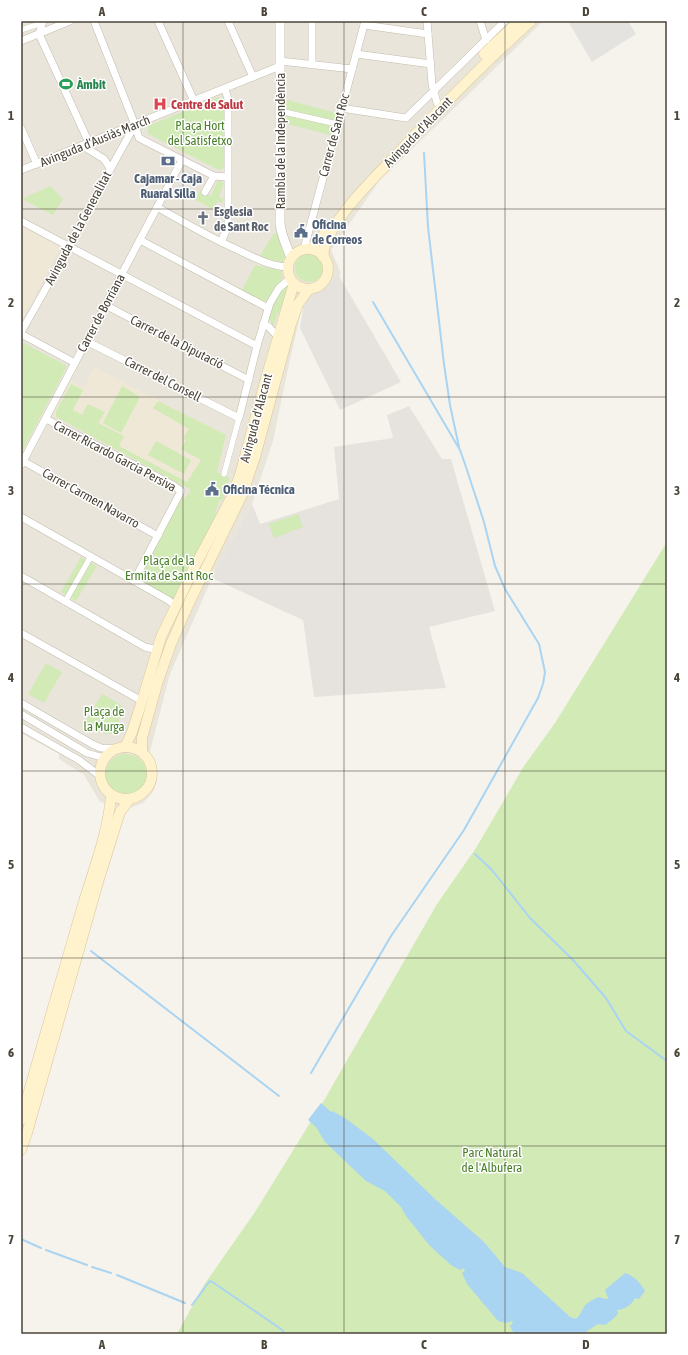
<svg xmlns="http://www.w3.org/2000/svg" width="688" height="1355" viewBox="0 0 688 1355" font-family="'Asap Condensed',sans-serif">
<rect width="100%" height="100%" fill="#f6f3ec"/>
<polygon fill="#eae5da" points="21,21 543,21 469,94 380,180 331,250 341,273 324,298 302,308 289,364 273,441 252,504 212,578 170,674 149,755 157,769 157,781 153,792 143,803 127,809 100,802 84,775 59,759 59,754 21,733"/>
<g fill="#e6e2dd">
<polygon points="339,276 401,382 340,410 300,328 304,302"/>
<polygon points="409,406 442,459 451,459 495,611 429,627 446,688 314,697 303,620 212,578 252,504 260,524 339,499 334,447 393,438 387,415"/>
</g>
<g fill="#efe8d6">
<polygon points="21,226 61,247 21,322"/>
<polygon points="94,367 226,435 216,477 199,494 55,417 54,411 71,381 84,388"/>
</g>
<g fill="#d2eab5">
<polygon points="218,97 226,101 225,168 219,170 148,134 148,126"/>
<polygon points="280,98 340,114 334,136 280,122"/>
<polygon points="218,180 224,183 219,197 224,199 222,203 218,201 213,209 195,200 200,190 211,196"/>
<polygon points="50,186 63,199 53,215 22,199"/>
<polygon points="274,233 277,234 286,252 286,254 282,263 275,262 260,256"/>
<circle cx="309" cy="268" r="14"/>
<polygon points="255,265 282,271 282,280 265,302 260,302 241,292"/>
<polygon points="288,284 289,292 281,316 278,312 273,327 268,316 272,303"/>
<polygon points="24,343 67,366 21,454 21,349"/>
<polygon points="71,384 83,390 73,410 82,415 88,404 105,412 98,423 124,436 119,446 187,482 201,460 181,449 186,440 183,438 189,429 153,408 158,401 226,435 217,472 229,477 228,486 223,499 220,500 215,512 222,516 176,606 134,581 179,495 185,498 191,490 56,417 56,411"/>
<polygon points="122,386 140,397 121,433 103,423"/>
<polygon points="156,441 191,460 184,474 148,455"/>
<polygon points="298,514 303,527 274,538 269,524"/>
<polygon points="667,542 667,1334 177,1334 204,1285 255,1212 326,1097 437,904 476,848 524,766 555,723"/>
<polygon points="81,557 97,566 76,601 61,592"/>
<polygon points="46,663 62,672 44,703 28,694"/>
<polygon points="102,694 123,706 115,734 105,734 84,724"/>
<circle cx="126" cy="775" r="21"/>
</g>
<g fill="#e5e3e0">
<polygon points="568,21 628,21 636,34 592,62"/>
<polygon points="188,169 195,173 185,194 175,189 185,170"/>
</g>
<path fill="#a9d4f2" d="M321,1103L331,1112L332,1111L345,1118L373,1139L435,1199L484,1242L505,1267L522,1273L570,1317L576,1319C582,1313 580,1313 584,1307C587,1302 593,1300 598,1297L607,1299L608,1298L605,1290L625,1273C635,1276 640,1283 645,1291L639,1299L635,1298C632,1305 624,1310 617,1310L618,1314L613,1319L605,1325L598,1324L587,1331L585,1334H514L510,1326L513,1323L512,1321L506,1323L498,1321L467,1284L462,1273L465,1270L464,1268L460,1270L451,1265L430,1246L406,1216L401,1207L385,1191L366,1181L325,1142L316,1127L308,1120Z"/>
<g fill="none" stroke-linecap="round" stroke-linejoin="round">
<g stroke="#a9d4f2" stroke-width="2">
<polyline points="424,153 428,227 444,364 450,405 459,447"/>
<polyline points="475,854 492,870 530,918 573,960 606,998 626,1031 667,1061"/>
<polyline points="91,951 279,1096"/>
<polyline points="311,1073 391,936 464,830 538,698 543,684 545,672 539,644 505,589 495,566 484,522 465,464 460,450 373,302"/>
<polyline points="21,1239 41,1248"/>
<polyline points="46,1250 87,1265"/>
<polyline points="92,1267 111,1273"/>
<polyline points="117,1275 185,1303"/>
<polyline points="192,1305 209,1282 211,1281 281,1329 285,1334"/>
</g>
<g stroke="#c2bbae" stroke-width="6">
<g id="pedestrian">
<polyline points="21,30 42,23"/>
<polyline points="280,111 337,124"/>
<polyline points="224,474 239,418"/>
<polyline points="65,602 91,556"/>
</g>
</g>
<g stroke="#c2bbae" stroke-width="8">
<g id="minor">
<polyline points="94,21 135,125 139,138 214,176 227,177"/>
<polyline points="158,21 194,101"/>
<polyline points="228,21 253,77"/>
<polyline points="312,21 312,65"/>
<polyline points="427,21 432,84 437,103"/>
<polyline points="480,21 486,40"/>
<polyline points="364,25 428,34"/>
<polyline points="39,34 89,143"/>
<polyline points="39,34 43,21"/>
<polyline points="21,41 70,21"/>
<polyline points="356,54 431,64"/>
<polyline points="280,61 352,69"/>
<polyline points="341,108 406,118 505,21"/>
<polyline points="21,128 37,164"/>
<polyline points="83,146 104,159 110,168"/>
<polyline points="21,170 280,66"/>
<polyline points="205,192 214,176"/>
<path d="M157,207C183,222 209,237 236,249C253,257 269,266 288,267"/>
<polyline points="21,221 257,346"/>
<polyline points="140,240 268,308"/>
<polyline points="221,242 228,226 228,99 225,89"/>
<polyline points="304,249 365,21"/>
<polyline points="105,305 249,380"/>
<polyline points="263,324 269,327 278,337"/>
<path d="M21,332C61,264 96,193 135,125"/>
<polyline points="21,334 75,363"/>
<polyline points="86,341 239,418 257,346 270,303 279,288 286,282 292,280"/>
<polyline points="46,419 173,485 181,491 134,581"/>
<polyline points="23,461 158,536"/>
<polyline points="21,465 182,160"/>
<polyline points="21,517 168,600 176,606"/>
<polyline points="21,576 145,647 157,650"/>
<polyline points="21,633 142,701"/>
<polyline points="21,703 92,744 101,748 116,749"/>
<polyline points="21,714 87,753 101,757 107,755"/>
<polyline points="21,727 79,760 100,776"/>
</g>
</g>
<g stroke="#c2bbae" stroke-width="10">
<path id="tertiary" d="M280,21V223C281,236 287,246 291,258"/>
</g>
<g stroke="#d6c79b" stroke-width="11">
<g id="secondary">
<polyline points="484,54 519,21"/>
<polyline points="310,249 322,237 327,230"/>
<circle cx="308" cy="269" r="20"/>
<path d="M323,257C324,251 325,244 327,239C344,207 372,180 397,154C440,108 484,63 531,21"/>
<circle cx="126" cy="773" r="26"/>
<polyline points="125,747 132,732 142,701 161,637 194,568 232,496 240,475 266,378 294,283"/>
<polyline points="142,752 142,738 158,681 171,644 189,603 242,495 255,457 291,324 298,304 309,289"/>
<path d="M21,1120C41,1047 63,974 84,901C94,869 109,828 111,795"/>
<polyline points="21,1150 27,1133 99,879 120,812 129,800"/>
</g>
</g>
<use href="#pedestrian" stroke="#fff" stroke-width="5.5"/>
<use href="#minor" stroke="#fff" stroke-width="7"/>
<use href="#tertiary" stroke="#fff" stroke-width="9"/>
<use href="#secondary" stroke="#fff3cd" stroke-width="10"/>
</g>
<path fill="none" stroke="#4b4439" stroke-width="1" stroke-opacity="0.55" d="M183,21V1334M344,21V1334M505,21V1334M21,209H667M21,397H667M21,584H667M21,771H667M21,958H667M21,1146H667"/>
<defs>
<g id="stadium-bare" transform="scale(1.08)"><path d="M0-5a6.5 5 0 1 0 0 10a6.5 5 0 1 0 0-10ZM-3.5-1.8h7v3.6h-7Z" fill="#2e9e5b" stroke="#fff" stroke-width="2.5" paint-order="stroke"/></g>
<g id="hospital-bare" transform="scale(1.08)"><path d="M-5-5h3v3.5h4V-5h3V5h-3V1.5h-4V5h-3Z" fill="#e0444e" stroke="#fff" stroke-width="2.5" paint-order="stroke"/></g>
<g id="bank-bare" transform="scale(1.08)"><path d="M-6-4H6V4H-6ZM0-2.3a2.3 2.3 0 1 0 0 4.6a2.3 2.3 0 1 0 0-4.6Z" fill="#5c6f8a" stroke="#fff" stroke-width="2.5" paint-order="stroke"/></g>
<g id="church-bare" transform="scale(1.08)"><path d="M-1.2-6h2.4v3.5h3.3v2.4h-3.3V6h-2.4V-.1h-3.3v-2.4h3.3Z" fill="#6b7280" stroke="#fff" stroke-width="2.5" paint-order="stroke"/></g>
<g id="civic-bare" transform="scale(1.08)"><path d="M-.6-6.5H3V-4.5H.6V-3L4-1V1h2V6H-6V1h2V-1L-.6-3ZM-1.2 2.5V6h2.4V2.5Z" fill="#5c6f8a" stroke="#fff" stroke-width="2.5" paint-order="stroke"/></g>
</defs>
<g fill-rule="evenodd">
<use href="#stadium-bare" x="66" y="84"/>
<use href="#hospital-bare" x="160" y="104"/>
<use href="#bank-bare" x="168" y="161"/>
<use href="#church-bare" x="203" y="218"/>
<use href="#civic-bare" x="301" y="231"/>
<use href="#civic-bare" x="212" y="489"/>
</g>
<g text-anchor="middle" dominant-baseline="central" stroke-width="3" stroke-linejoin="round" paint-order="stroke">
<g font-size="13" font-weight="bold" fill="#27864d" stroke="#fff" text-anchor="start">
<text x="77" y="84">Àmbit</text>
</g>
<g font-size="13" font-weight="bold" fill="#be3a42" stroke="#fff" text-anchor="start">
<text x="171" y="104">Centre de Salut</text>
</g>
<g font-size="13" fill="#4a7f2a" stroke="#fff">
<text x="200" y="125">Plaça Hort<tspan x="200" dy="15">del Satisfetxo</tspan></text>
<text x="169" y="560">Plaça de la<tspan x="169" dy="15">Ermita de Sant Roc</tspan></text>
<text x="104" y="711">Plaça de<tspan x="104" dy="15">la Murga</tspan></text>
<text x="492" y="1152">Parc Natural<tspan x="492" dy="15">de l'Albufera</tspan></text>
</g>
<g font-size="13" fill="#4b4439" stroke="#fff">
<text transform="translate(418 132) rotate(-46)">Avinguda d'Alacant</text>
<text transform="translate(334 135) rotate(-75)">Carrer de Sant Roc</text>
<text transform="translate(95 141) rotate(-22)">Avinguda d'Ausiàs March</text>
<text transform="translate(280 141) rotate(-90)">Rambla de la Independència</text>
<text transform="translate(78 228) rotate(-62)">Avinguda de la Generalitat</text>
<text transform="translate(101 313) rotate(-62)">Carrer de Borriana</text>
<text transform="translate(177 342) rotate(27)">Carrer de la Diputació</text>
<text transform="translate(163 379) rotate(27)">Carrer del Consell</text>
<text transform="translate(256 418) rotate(-75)">Avinguda d'Alacant</text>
<text transform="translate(115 456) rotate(28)">Carrer Ricardo Garcia Persiva</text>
<text transform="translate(91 498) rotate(29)">Carrer Carmen Navarro</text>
</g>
<g font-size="13" font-weight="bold" fill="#4e5e75" stroke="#fff" text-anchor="start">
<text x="168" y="178" text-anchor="middle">Cajamar - Caja<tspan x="168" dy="15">Ruaral Silla</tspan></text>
<text x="312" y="224">Oficina<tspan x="312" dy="15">de Correos</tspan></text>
<text x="223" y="489">Oficina Técnica</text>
</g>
<g font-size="13" font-weight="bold" fill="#5b616d" stroke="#fff" text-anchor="start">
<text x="214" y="211">Esglesia<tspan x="214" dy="15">de Sant Roc</tspan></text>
</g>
</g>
<rect width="688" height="1355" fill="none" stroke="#ffffff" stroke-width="44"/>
<rect x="22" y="22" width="644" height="1311" fill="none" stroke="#4b4439" stroke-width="1.5"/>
<g font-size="13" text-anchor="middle" font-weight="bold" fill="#4b4439">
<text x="102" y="16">A</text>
<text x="264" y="16">B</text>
<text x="424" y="16">C</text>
<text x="586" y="16">D</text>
<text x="11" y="120">1</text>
<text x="677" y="120">1</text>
<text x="11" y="307">2</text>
<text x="677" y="307">2</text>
<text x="11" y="495">3</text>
<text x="677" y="495">3</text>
<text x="11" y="682">4</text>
<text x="677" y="682">4</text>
<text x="11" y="869">5</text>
<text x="677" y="869">5</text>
<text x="11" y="1057">6</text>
<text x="677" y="1057">6</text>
<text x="11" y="1244">7</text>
<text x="677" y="1244">7</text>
<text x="102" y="1349">A</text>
<text x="264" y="1349">B</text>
<text x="424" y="1349">C</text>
<text x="586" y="1349">D</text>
</g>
</svg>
